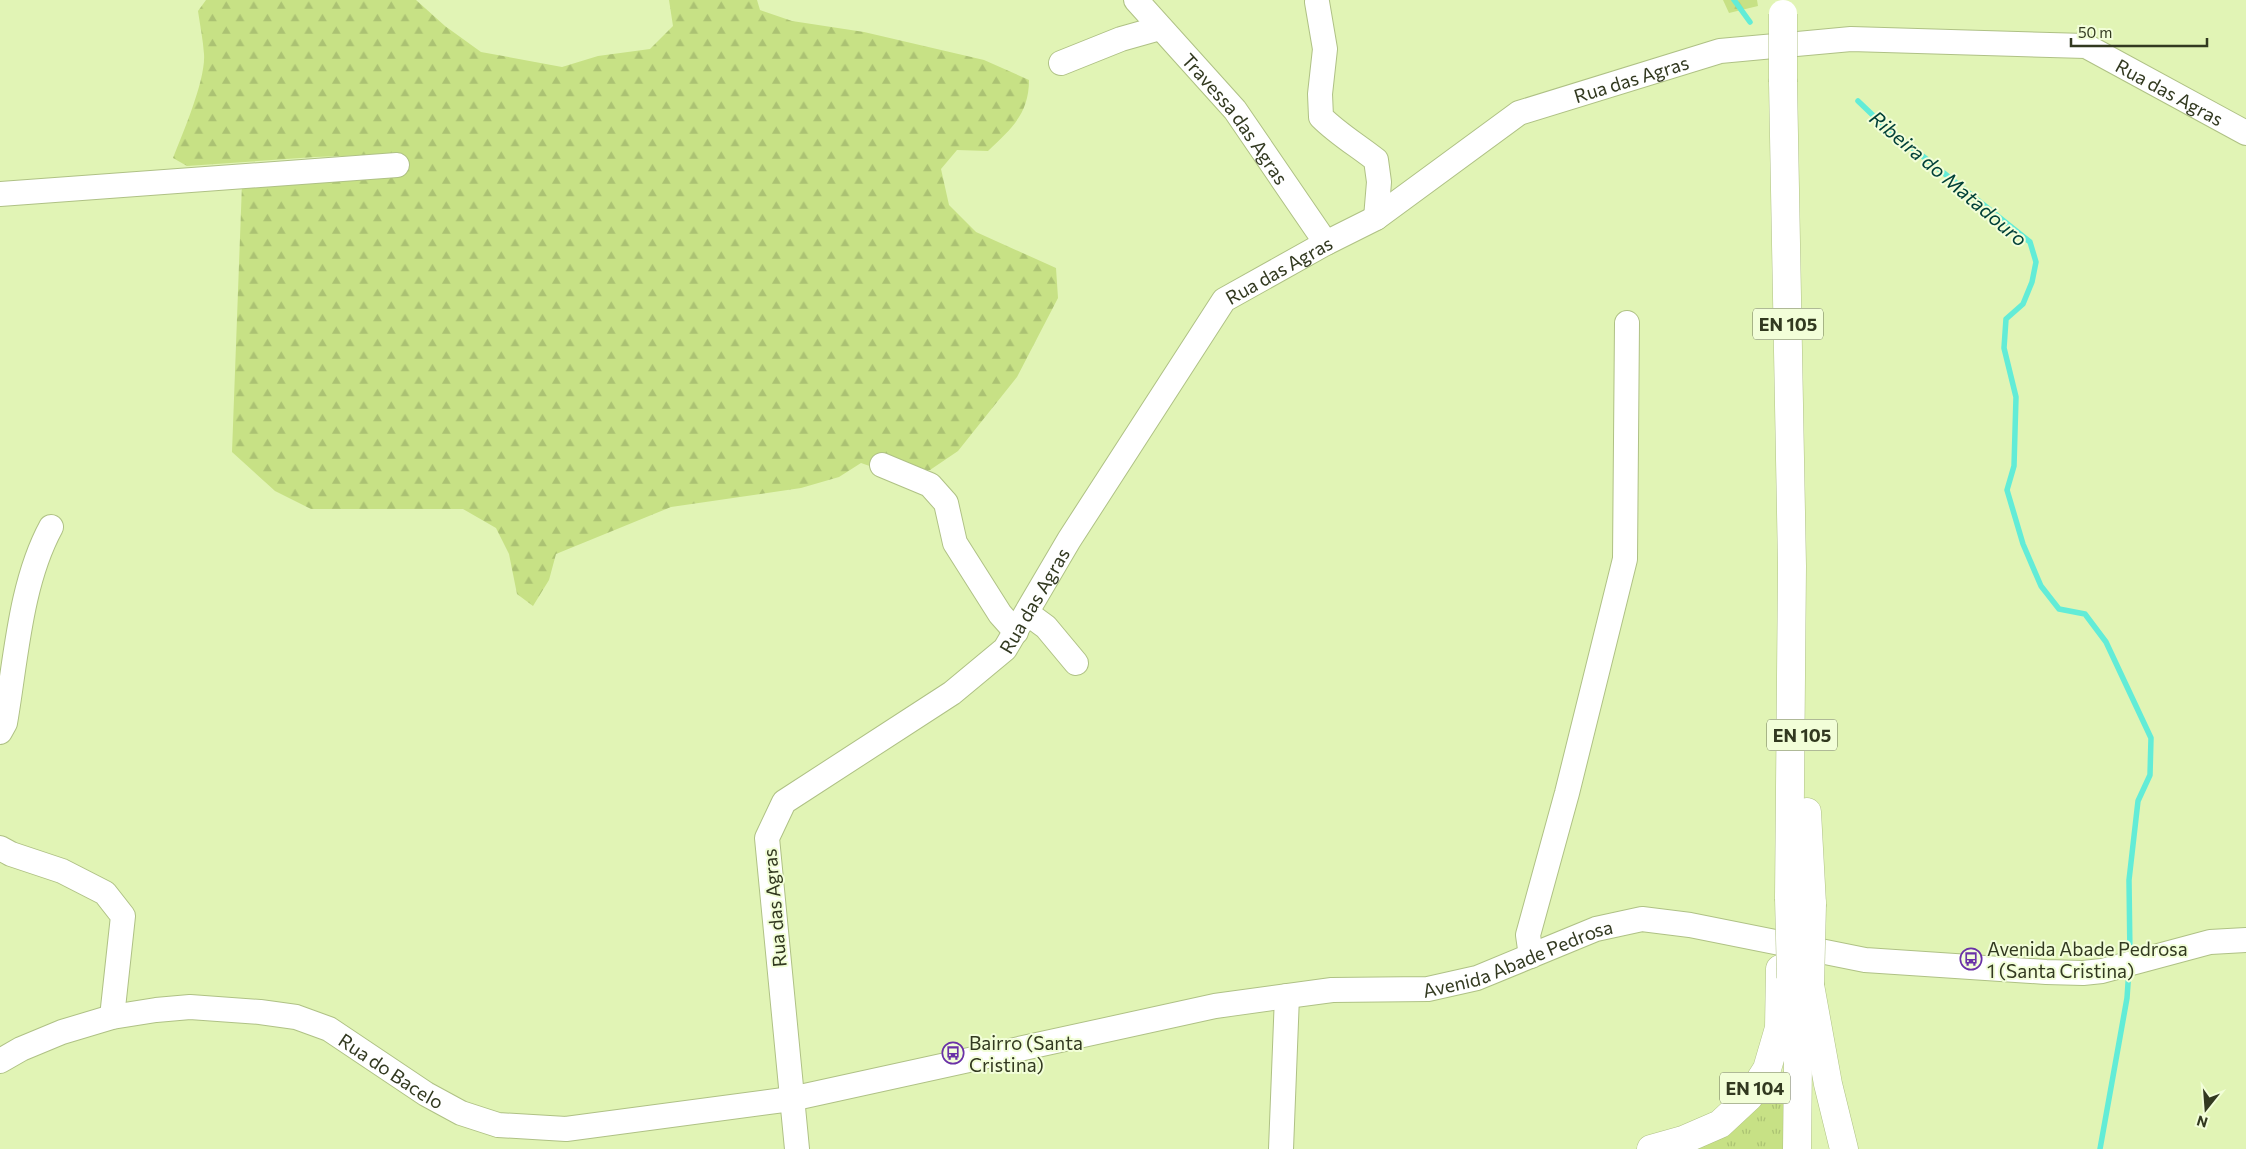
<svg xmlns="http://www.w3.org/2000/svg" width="2246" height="1149" viewBox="0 0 2246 1149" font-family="Commissioner,sans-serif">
<defs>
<pattern id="grass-tufts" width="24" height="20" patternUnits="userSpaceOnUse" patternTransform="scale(1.25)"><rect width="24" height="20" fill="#c7e185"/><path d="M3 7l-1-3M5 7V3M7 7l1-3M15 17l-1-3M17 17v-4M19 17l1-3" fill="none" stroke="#abc273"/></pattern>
<pattern id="forest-firs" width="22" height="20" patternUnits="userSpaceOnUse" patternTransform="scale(1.25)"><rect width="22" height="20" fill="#c7e185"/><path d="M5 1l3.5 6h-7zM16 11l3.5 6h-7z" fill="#abc273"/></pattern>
</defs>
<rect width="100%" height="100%" fill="#e1f4b5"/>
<polygon fill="url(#grass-tufts)" points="1788,1065 1783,1149 1696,1149 1759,1104"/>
<g fill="url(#forest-firs)">
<path d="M206,0H416L445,26L481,52L562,67L598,56L650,49L673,26L669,0H757L760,10L792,21L864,32L984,60L1029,80C1029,114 1011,129 988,151L957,150L941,169L949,205L976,232L1056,268L1058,298L1017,377L958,451L930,470L887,472L861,463L839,477L801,488L671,507L556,554L549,580L533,606L517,594L509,554L496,528L463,509H311L275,491L232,452L242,184L400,154L315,157L187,166L173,158C183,133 206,79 204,54C203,40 200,25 198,11Z"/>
<polygon points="1723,0 1757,0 1758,6 1729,13"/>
</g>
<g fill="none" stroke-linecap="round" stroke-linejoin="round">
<g stroke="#62ecd7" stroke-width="5.5">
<polyline points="1734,0 1750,22"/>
<polyline points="1858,101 1880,122 2030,242 2036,262 2032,282 2023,304 2006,319 2004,348 2016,397 2014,466 2007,490 2023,544 2041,586 2059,609 2085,614 2106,642 2151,738 2150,775 2138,801 2129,880 2130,957"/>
<polyline points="2100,1149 2127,998 2129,969"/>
</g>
<g stroke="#afc185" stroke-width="26">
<g id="minor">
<path id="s1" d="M1136,0L1235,110L1326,243"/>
<path d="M1317,2L1325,49L1320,94L1321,117C1338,134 1357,145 1376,160L1379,182L1376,218"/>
<polyline points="1061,63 1121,39 1160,28"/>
<polyline points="0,194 397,165"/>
<polyline points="882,465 930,485 946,503 955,543 1000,614 1016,632"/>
<polyline points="1027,613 1046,627 1076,663"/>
<path d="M0,732L5,723C16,660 20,584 51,527"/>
<polyline points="0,848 11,854 62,871 105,893 123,916 112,1017"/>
<polyline points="1531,956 1528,935 1567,793 1625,559 1627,323"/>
<path id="s2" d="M0,1061L21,1049L62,1032L112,1017L156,1010L190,1007L260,1012L296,1017L329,1029L426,1094L461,1113L498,1125L566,1129L791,1099L1215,1006L1332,990L1428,989L1477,978L1596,929L1642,919L1690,925L1865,960L2046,972L2083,973L2102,971L2210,942L2246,940"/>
<path id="s3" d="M797,1149L767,838L784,802L952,693L1005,649L1069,540L1224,300L1326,243L1376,218L1519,113L1720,51L1851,39L2086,46L2246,133"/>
<polyline points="1281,1149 1287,996"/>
</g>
</g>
<g stroke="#afc185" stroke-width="29">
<g id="major">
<polyline points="1783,82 1792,566 1789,898"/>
<polyline points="1807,812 1812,904"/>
<polyline points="1810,985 1828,1084 1844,1149"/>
<polyline points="1793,1002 1798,1062 1797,1149"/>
<polyline points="1651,1149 1683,1140 1720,1124 1749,1097 1767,1069 1779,1028 1780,969"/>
</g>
</g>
<use href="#minor" stroke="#fff" stroke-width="24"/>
<use href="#major" stroke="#fff" stroke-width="28"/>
<g stroke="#afc185" stroke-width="29" stroke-linecap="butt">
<g id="major-bridge">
<polyline points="1783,14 1783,82"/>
<polyline points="1789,898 1791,978"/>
<polyline points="1810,985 1812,904"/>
</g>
</g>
<use href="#major-bridge" stroke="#fff" stroke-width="28"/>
</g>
<defs>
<g id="bus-ring" transform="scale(1.125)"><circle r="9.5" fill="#f2fed8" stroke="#6a31a7" stroke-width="1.5"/><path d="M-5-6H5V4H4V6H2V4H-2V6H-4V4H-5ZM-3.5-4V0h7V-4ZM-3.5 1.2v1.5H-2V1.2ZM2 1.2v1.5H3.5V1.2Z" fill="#6a31a7"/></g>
</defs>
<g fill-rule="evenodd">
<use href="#bus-ring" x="1971" y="959"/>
<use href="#bus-ring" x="953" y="1053"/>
</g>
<g text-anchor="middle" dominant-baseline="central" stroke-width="4" stroke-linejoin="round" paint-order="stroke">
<g fill="#f2fed8" stroke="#6c7457" stroke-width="1">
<rect x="1753" y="308.5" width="70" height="31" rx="4"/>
<rect x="1767" y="719.5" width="70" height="31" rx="4"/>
<rect x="1720" y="1072.5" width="70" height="31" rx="4"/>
</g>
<g font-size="18" font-weight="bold" fill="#323920">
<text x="1788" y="324">EN 105</text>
<text x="1802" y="735">EN 105</text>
<text x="1755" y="1088">EN 104</text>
</g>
<g font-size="19" fill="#323920" stroke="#f2fed8">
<text stroke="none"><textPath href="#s3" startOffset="1501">Rua das Agras</textPath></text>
<text stroke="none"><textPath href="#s3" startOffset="2056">Rua das Agras</textPath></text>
<text stroke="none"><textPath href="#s1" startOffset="155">Travessa das Agras</textPath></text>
<text stroke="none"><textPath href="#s3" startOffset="1096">Rua das Agras</textPath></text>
<text stroke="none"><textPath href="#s3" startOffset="678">Rua das Agras</textPath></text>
<text transform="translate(774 908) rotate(-95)">Rua das Agras</text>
<text stroke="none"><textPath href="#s2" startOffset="1575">Avenida Abade Pedrosa</textPath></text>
<text stroke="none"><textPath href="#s2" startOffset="416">Rua do Bacelo</textPath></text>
</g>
<g font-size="19" fill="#323920" stroke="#f2fed8" text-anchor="start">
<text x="1987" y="948">Avenida Abade Pedrosa<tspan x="1987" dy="22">1 (Santa Cristina)</tspan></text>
<text x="969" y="1042">Bairro (Santa<tspan x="969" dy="22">Cristina)</tspan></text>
</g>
<g font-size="20" font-style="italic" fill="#004038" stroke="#f2fed8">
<text transform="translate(1949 178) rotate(40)">Ribeira do Matadouro</text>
</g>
</g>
<g transform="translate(2206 1109) rotate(197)" stroke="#f2fed8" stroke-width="4" paint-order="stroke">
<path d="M0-4L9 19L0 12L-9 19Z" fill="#323920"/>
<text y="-8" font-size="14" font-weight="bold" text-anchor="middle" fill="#323920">N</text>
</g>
<path d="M2071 38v8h136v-8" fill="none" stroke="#323920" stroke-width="2.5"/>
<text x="2078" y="38" font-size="15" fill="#323920" stroke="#f2fed8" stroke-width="4" paint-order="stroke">50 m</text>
</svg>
